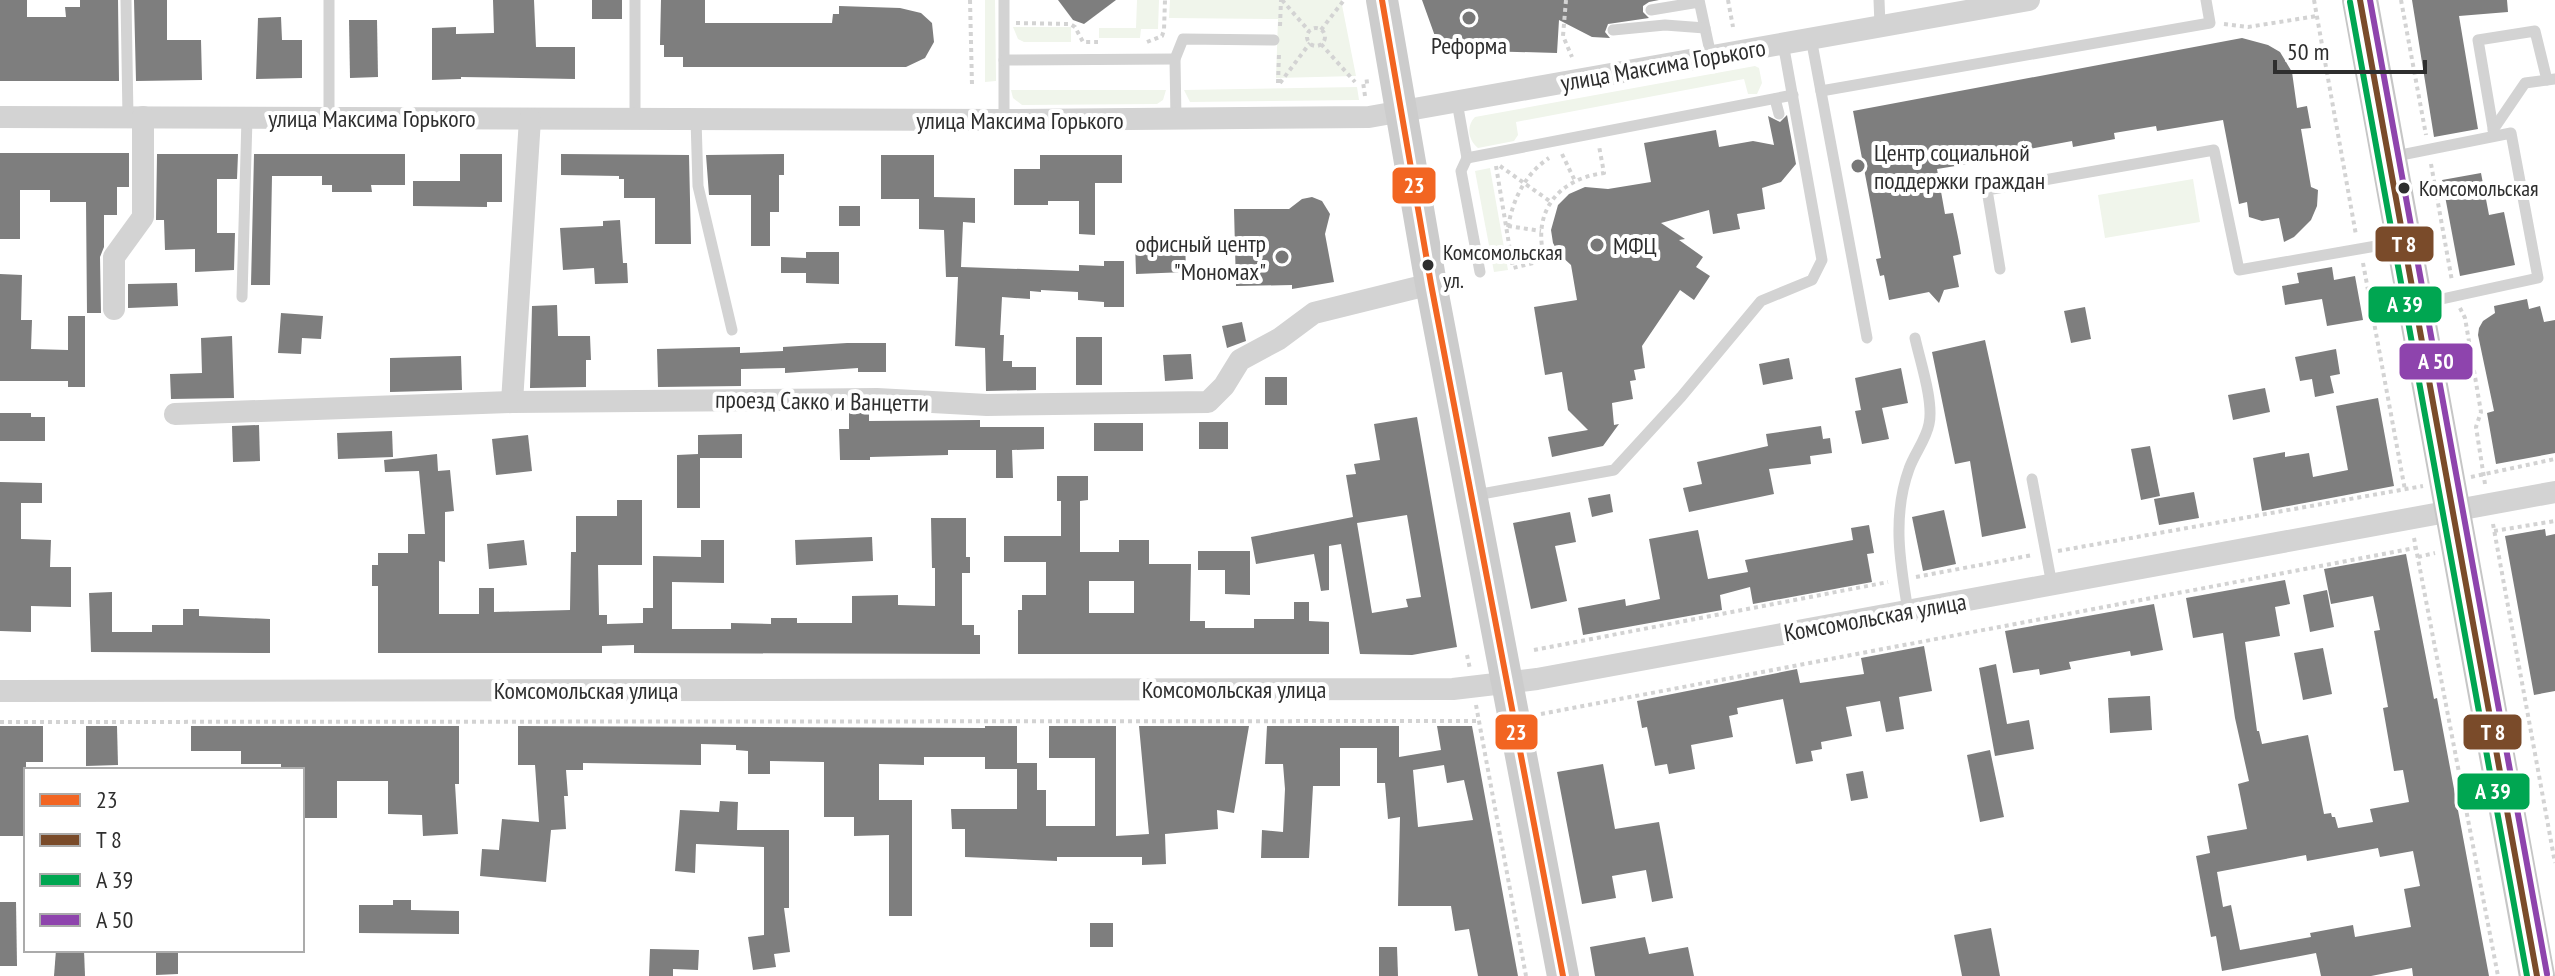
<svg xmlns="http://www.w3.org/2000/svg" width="2555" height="976" viewBox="0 0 2555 976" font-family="'PT Sans Narrow',sans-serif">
<rect width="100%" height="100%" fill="#fff"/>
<g fill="#f0f5eb">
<polygon points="985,0 995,0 996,81 985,82"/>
<polygon points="1137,0 1159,0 1158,29 1141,29 1140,38 1099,38 1099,28 1136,28"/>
<polygon points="1170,0 1341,0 1356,76 1276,78 1278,19 1169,18"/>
<polygon points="1013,27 1071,27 1071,42 1024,42 1018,39"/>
<path d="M1755,66L1759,68L1762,83L1757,94H1748L1744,79L1516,122L1518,135L1514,141L1478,148C1468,140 1466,126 1475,117Z"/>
<polygon points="1357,87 1359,100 1190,102 1184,90"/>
<polygon points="1011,90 1166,90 1163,100 1157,104 1022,105 1013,98"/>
<polygon points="1490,168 1508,270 1494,272 1475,171"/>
<polygon points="2193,179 2200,222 2105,238 2098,195"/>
</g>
<g fill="#7e7e7e" fill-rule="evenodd">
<polygon points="0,0 27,0 27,17 66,17 65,7 80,7 80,0 118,0 119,81 0,81"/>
<polygon points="134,0 167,0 167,40 201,40 202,80 136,81"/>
<polygon points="493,0 534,0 536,47 575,47 575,79 461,77 461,79 432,80 432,28 456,27 456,34 494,33"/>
<rect x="592" y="0" width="30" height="19"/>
<polygon points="661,0 705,0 705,23 832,23 833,14 839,14 839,6 900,8 921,13 932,23 934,42 925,58 906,67 683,67 683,57 664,57 664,45 660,45"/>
<polygon points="1058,0 1116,0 1084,24 1073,20"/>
<polygon points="1422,0 1659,0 1649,2 1643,6 1643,12 1649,18 1608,24 1605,32 1610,38 1592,37 1559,20 1557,53 1447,50 1436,39"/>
<polygon points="2412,0 2507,0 2508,12 2459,16 2478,129 2434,137"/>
<polygon points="281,17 282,40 302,40 302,78 256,79 258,18"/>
<polygon points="349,20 377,20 378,77 350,78"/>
<polygon points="2242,38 2268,45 2280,52 2292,72 2297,108 2307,106 2311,128 2301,129 2311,187 2318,190 2317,206 2311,220 2294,237 2284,242 2279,218 2262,221 2249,217 2247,202 2239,204 2223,120 2157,131 2156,126 2114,133 2115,139 2073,147 2072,141 2029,149 2030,154 1937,169 1945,214 1953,213 1959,242 1961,254 1953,256 1959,287 1944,290 1939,303 1929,292 1889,300 1884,275 1880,276 1876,259 1881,258 1853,111"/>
<polygon points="1787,115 1796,164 1781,182 1762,188 1765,209 1737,214 1740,229 1713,234 1709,210 1661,223 1685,239 1679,240 1703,257 1696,267 1710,276 1694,300 1680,290 1642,346 1645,368 1634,370 1636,380 1630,381 1633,399 1612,403 1614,425 1619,424 1603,446 1552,457 1548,437 1588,430 1568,410 1562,372 1545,375 1534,307 1577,300 1571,265 1559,254 1553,243 1551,230 1558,205 1569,194 1585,187 1608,189 1651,182 1644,143 1716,130 1719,147 1753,141 1774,145 1768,116 1780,122"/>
<polygon points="0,153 129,153 129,187 117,187 117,215 104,215 104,247 100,257 101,313 87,313 86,202 50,202 50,190 20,190 20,239 0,239"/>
<polygon points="157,154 238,154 237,179 217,179 217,233 235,233 234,270 195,272 195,249 165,250 164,220 156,220"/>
<polygon points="254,154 405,154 405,185 371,185 372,192 332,192 332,185 322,185 322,176 272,176 270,285 251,285"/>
<polygon points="460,154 502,154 502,202 487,202 487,207 413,206 413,181 460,181"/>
<polygon points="561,154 689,155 691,244 655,244 655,198 624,198 624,179 619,179 619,176 561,175"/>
<polygon points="784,154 784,175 779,175 779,212 770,212 770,246 751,246 751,195 709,195 706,155"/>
<polygon points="881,155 934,155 934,197 975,198 975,223 963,222 961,267 1079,271 1079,265 1104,266 1104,261 1124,261 1124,307 1104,307 1104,302 1078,300 1078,292 1041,290 1041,292 1030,291 1030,299 1002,297 1000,335 1004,335 1003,361 1012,361 1012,367 1036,367 1036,390 986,391 985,348 955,346 958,277 946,277 944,230 919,229 919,199 881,199"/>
<polygon points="1040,155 1122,155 1122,183 1095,183 1095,235 1079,234 1079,201 1048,201 1048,205 1014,205 1014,169 1040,169"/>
<polygon points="2481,173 2489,215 2504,212 2515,265 2460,276 2442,180"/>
<polygon points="1312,197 1322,201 1330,214 1325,234 1334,282 1292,289 1292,285 1236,286 1234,209 1289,209 1302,199"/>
<rect x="839" y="206" width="21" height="20"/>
<polygon points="620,220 623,263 627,263 628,283 595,284 594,268 563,270 560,228 603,226 603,221"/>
<polygon points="1185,239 1186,272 1136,274 1135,241"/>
<polygon points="806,252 839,252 839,284 806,283 806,273 781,273 781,257 806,258"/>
<polygon points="2332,267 2334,280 2355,276 2363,320 2327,326 2322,299 2285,305 2282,286 2299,283 2297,273"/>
<polygon points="0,274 22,275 21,320 32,320 31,349 68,350 68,316 85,316 85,387 68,387 68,381 0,381"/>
<polygon points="177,283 178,306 128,308 128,284"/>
<polygon points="2527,299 2529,309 2540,306 2544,322 2555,320 2555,453 2496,464 2487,413 2494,411 2478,335 2479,328 2483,321 2495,313 2494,306"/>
<polygon points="557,305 558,336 590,336 591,360 586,360 586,387 530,388 532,306"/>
<polygon points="2085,307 2091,339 2071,343 2064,311"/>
<polygon points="281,313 323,316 321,339 302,338 301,354 278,353"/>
<polygon points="1242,322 1246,341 1227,348 1222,326"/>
<polygon points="232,336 234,398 171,399 170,374 202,373 201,338"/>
<rect x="1076" y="337" width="26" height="48"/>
<polygon points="1985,340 2026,528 1982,537 1970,461 1955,464 1932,352"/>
<polygon points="847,343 886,343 886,372 858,372 858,368 785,373 785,368 741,369 741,386 658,387 657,349 740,347 740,353 783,351 783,347"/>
<polygon points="2336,349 2340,374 2330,376 2334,393 2315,397 2312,379 2300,381 2295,357"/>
<polygon points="1191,354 1193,379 1165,381 1163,355"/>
<polygon points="461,356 462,390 390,392 390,358"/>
<polygon points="1789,358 1793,379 1763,385 1759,364"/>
<polygon points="1901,368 1908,403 1882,408 1889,439 1862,444 1855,411 1861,410 1855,378"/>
<rect x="1265" y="377" width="22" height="28"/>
<polygon points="2265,388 2270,412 2233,420 2228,395"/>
<polygon points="2378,398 2394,486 2262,511 2253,458 2285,452 2285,457 2309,453 2313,477 2348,470 2336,406"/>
<polygon points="0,413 31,413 31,417 45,417 45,441 0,441"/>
<polygon points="849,413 869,413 869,421 980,420 980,427 1044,427 1044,449 1012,450 1013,478 996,478 996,450 948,450 948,455 870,457 870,460 840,460 839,429 849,429"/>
<path d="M1417,417L1457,647L1412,655L1360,654L1341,544L1329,546V590L1321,591L1314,554L1256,564L1251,537L1353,517L1346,475L1356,474L1354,464L1380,460L1374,424ZM1407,515L1421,597L1406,599L1408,607L1372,613L1357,523Z"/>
<rect x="1199" y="422" width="29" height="27"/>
<rect x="1094" y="423" width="49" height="28"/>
<polygon points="259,425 260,461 233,462 232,426"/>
<polygon points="1821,426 1823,439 1830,438 1832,453 1810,456 1811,464 1769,469 1774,494 1689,512 1683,488 1702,484 1697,462 1768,446 1766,434"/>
<polygon points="392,431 393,457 338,459 337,433"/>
<polygon points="742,434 742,458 700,458 700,508 677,508 677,455 698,454 698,435"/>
<polygon points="528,435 532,471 496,475 492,439"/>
<polygon points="2150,446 2160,496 2141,500 2131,449"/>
<polygon points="437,454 438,471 450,470 454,511 445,512 445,562 439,561 439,614 479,614 479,588 494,588 494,612 570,610 571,552 576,552 576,516 617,516 617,500 642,500 642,565 598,565 599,615 607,615 607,624 643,623 643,608 653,608 653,556 701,557 701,540 724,540 724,583 672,582 672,629 731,629 731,623 771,624 771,618 797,618 797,623 852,623 852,596 898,595 898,605 935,606 935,568 932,568 931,518 966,518 966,557 970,557 970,573 962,573 962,625 974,625 974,635 980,635 980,654 634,653 634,645 602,646 602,653 378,653 378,586 372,586 372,565 378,565 378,553 408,553 408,534 425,534 419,471 385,472 384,460"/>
<path d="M1057,476H1088V500L1080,501V552H1119V540H1149V564H1191L1190,621H1205V628H1254V619H1294V602H1309V621L1329,622V654H1018V610H1022V595H1046V562H1004V536H1061V501H1057ZM1089,581H1134V613H1089Z"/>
<polygon points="0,482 42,483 42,503 21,503 21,539 51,540 50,567 71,567 71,607 31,606 31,632 0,631"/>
<polygon points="2194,492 2199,518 2159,525 2154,499"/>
<polygon points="1610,494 1613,512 1592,517 1588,498"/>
<polygon points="1944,510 1956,564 1923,571 1912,517"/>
<polygon points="1570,512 1576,542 1555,546 1567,601 1531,609 1513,523"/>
<polygon points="1869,525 1874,553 1867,554 1872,582 1753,604 1750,587 1720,595 1722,610 1583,635 1578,608 1625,599 1626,606 1660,599 1649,539 1698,530 1708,579 1748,572 1745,560 1853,540 1851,528"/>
<polygon points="2545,529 2546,536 2555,534 2555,691 2534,695 2505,536"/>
<polygon points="872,537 873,561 796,565 795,540"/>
<polygon points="524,540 527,565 489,569 487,544"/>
<polygon points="1198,551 1250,551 1250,595 1225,594 1225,570 1198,570"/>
<path d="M2406,554L2434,699L2437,698L2489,976H2413L2412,968L2371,976H2321L2316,953L2222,971L2216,936L2211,937L2196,856L2210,853L2207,836L2247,829L2238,784L2249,781L2235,718L2223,633L2193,638L2186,598L2285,580L2290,604L2275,607L2280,636L2245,642L2257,731H2259L2262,744L2308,735L2324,814L2331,813L2332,817H2335L2338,828L2373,822L2370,809L2409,802L2403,770L2394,771L2383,708L2388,707L2374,631L2380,630L2373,596L2331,604L2324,569ZM2378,848L2380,857L2413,851L2420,886L2404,889L2411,927L2355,937L2353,925L2310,933L2311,937L2240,950L2231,905L2223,907L2217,872L2306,855L2307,861Z"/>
<polygon points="2327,590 2334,627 2310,632 2303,595"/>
<polygon points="112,592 112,632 152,632 152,625 183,625 183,609 199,609 199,616 270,619 270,653 91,652 89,593"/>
<polygon points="2154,604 2163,650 2131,656 2130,651 2069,662 2071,669 2040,675 2039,669 2013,673 2005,631"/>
<polygon points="1924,646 1932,691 1899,697 1904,729 1886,732 1880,701 1846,707 1852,736 1821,742 1822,749 1811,751 1813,761 1796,764 1783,699 1737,708 1738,714 1729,716 1733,737 1691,745 1695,769 1669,774 1667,764 1655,766 1647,727 1642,728 1637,701 1797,669 1800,683 1864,674 1861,658"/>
<polygon points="2323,648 2332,694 2303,700 2294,653"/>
<polygon points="1996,664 2007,724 2029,720 2034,749 1995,756 1979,668"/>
<polygon points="2150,696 2152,730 2110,733 2108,698"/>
<polygon points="0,726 43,726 43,762 26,762 26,836 0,836"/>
<polygon points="86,726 117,726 118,765 86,766"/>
<polygon points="191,726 459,726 459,784 455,784 458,834 423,836 422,815 388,814 388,781 337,781 337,818 302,818 302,770 281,770 281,764 241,764 241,751 191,751"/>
<polygon points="518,726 985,728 985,726 1017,726 1017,763 1037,763 1037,790 1046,790 1046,826 1095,826 1095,758 1049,758 1049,726 1116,726 1116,836 1149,834 1139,726 1249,726 1234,813 1217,810 1218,829 1165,834 1166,864 1142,865 1142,857 1057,857 1057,861 965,857 965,829 952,829 951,809 1017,809 1017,769 985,769 985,757 924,757 924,765 879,764 879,800 912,800 912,916 889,916 889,835 854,836 854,817 824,817 824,762 770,761 770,774 748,774 748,751 736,750 736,745 701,744 701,765 583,763 583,770 566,770 568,796 564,796 566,829 551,830 546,882 480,876 482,849 499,850 502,819 539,822 535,765 518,765"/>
<path d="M1267,726H1399V757L1441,750L1437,726H1472L1518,976H1478L1469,929L1455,931L1451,906H1398L1400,817L1388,819L1385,783H1377V748H1340V786H1313L1309,858H1261L1262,830L1283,832L1285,789L1283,764H1265ZM1444,765L1447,783L1464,780L1473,820L1418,827L1413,770Z"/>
<polygon points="1990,750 2004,817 1980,822 1967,755"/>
<polygon points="1603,764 1615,829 1659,822 1673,898 1652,902 1646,870 1612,876 1616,898 1582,904 1557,772"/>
<polygon points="1863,771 1868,798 1851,801 1846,774"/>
<polygon points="720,801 738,802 737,830 789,830 789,908 784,908 790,952 774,954 776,967 753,970 748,937 764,935 764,847 696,844 695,873 675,871 680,810 719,812"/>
<polygon points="393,900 411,900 411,910 459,911 459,934 359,933 359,905 393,905"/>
<polygon points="0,902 16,902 17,966 0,966"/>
<rect x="1090" y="923" width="23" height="24"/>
<polygon points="1991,928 2000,976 1962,976 1954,935"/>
<polygon points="1645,937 1649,954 1688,947 1694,976 1595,976 1590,947"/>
<polygon points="1379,947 1397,947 1398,976 1379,976"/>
<polygon points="650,949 699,950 698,970 673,969 673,976 649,976"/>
<polygon points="56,950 84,950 85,976 54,976"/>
<polygon points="156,950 178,950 178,974 156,975"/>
</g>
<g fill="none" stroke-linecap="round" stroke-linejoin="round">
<g stroke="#d3d3d3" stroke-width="4" stroke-dasharray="4 4" stroke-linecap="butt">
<polyline points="970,0 972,85"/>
<polyline points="1282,0 1309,31"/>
<polyline points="1566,0 1563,36 1572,57"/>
<polyline points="1728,0 1733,27"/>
<polyline points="2314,0 2356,235"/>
<polyline points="2401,0 2426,135"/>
<polyline points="1016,23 1070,24 1075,27 1083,42 1098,42"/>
<polyline points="2224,24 2248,27 2317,16"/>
<polyline points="1280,26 1281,0"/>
<circle cx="1316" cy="37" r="9"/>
<polyline points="1321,30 1344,0"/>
<polyline points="1147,42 1162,36 1164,30 1165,0"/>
<polyline points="1321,44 1355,82"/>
<polyline points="1278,83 1279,54"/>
<polyline points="1280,83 1310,43"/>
<polyline points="1365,96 1363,82 1371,81"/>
<polyline points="1562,154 1575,181"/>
<polyline points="2431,164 2452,281"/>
<path d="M1496,166L1513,268L1545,260C1531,213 1557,179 1604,173L1599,146"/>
<polyline points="1500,166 1551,202"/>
<polyline points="1508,226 1541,231"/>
<path d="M1508,227C1513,199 1525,174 1549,158"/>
<polyline points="2363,263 2405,490"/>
<polyline points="2460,308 2465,318 2481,412 2476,427 2485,484"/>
<polyline points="2471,477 2555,459"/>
<polyline points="2493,524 2555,863"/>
<polyline points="2494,531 2555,521"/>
<polyline points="2414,538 2498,976"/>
<polyline points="2058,551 2423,486"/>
<polyline points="2418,557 2435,553"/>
<polyline points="1916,577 2033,555"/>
<polyline points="1534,650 1888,582"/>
<polyline points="1467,655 1470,669"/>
<polyline points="1476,705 1526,976"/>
<polyline points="1541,714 2415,548"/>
<polyline points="0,722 1479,721"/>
</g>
<g stroke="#d3d3d3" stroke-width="11">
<polyline points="126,0 128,117"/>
<polyline points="329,0 329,118"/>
<polyline points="1004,0 1004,120"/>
<polyline points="1699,0 1711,56"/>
<polyline points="1879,0 1880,25"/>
<polyline points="1651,10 1699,2"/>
<polyline points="1613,30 1665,25 1705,28"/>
<polyline points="1811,38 1867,338"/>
<polyline points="1004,60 1175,59"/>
<polyline points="1821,91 2210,23 2206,0"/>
<polyline points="1775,99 1779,114"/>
<polyline points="1457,102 1467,158 1793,95"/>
<polyline points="635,119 635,0"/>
<polyline points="696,119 698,186 732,330"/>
<polyline points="1176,120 1175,59 1183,39 1274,40"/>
<polyline points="2493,128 2478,40 2535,31 2547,80"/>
<polyline points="2493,130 2525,83 2555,79"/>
<polyline points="2391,157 2511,133 2538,278 2419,304"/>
<polyline points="1467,158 1461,171 1480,272"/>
<polyline points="2000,269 1987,190 2214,150 2239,270 2399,242"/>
<polyline points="242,297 247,118"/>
<polyline points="2032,479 2052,585"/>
<polyline points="1476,495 1614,470 1681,397 1761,301 1812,280 1822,260 1783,43"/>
<path d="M1908,611C1900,563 1892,516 1909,469C1914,454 1926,440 1929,424C1934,402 1920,361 1915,338"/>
</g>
<g stroke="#d3d3d3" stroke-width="22">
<polyline points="0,117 1004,120 1369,117 2029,0"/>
<polyline points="114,309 114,257 143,217 143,117"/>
<polyline points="512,402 530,119"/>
<polyline points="175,414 512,402 877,399 987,405 1208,402 1224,386 1240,360 1279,339 1314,313 1431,284"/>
<polyline points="0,691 1453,689 1537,679 2555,492"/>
</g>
<polyline stroke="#ccc" stroke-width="32" points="1382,0 1431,284 1563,976"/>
<polyline stroke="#c6c6c6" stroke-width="36" points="2360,0 2537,976"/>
<g stroke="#fff" stroke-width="12">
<polyline id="bus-1" points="1382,0 1431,284 1563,976"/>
</g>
<g stroke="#fff" stroke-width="12">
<polyline id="bus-2" points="2360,0 2537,976"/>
</g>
<g stroke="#fff" stroke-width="12">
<polyline id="bus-3" points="2350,2 2527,976"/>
</g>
<g stroke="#fff" stroke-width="12">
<polyline id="bus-4" points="2370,0 2547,974"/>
</g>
<use href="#bus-1" stroke="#f26522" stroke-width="6"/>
<use href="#bus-2" stroke="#7a4b2a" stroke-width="6"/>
<use href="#bus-3" stroke="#00a651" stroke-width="6"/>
<use href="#bus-4" stroke="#8e44ad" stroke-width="6"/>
</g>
<g fill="#777" stroke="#fff" stroke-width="3">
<circle cx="1469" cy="18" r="8"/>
<circle cx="1858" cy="166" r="8"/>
<circle cx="1597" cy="245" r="8"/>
<circle cx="1282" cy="257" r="8"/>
</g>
<g fill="#2e2e2e" stroke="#fff" stroke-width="3">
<circle cx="2404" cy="188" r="7"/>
<circle cx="1428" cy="265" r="7"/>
</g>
<g text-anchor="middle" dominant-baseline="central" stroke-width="8" stroke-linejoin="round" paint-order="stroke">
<g font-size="22" fill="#2e2e2e" stroke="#fff" text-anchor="start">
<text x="2419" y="188">Комсомольская</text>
<text x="1443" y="252">Комсомольская<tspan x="1443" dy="28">ул.</tspan></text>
</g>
<g font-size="24" fill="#2e2e2e" stroke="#fff" text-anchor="start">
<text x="1469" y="45" text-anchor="middle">Реформа</text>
<text x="1874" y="152">Центр социальной<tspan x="1874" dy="28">поддержки граждан</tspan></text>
<text x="1266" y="243" text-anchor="end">офисный центр<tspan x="1266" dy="28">"Мономах"</tspan></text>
<text x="1613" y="245">МФЦ</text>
</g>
<g font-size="24" fill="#2e2e2e" stroke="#fff">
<text transform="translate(1663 65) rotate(-10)">улица Максима Горького</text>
<text x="372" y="118">улица Максима Горького</text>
<text x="1020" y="120">улица Максима Горького</text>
<text transform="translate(822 401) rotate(1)">проезд Сакко и Ванцетти</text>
<text transform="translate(1875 617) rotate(-10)">Комсомольская улица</text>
<text x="1234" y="689">Комсомольская улица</text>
<text x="586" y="690">Комсомольская улица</text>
</g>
</g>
<g stroke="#fff" stroke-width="3">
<rect x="1391" y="166" width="46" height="39" rx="8" fill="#f26522"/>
<rect x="2374" y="225" width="61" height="38" rx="8" fill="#7a4b2a"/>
<rect x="2367" y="285" width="76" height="39" rx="8" fill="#00a651"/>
<rect x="2398" y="342" width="76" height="39" rx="8" fill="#8e44ad"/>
<rect x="2462" y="713" width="61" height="38" rx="8" fill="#7a4b2a"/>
<rect x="1494" y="713" width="45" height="38" rx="8" fill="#f26522"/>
<rect x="2456" y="772" width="75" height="39" rx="8" fill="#00a651"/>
</g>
<g font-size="22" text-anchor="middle" font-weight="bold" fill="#fff">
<text x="1414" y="193">23</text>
<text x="2404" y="252">Т 8</text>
<text x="2405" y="312">А 39</text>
<text x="2436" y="369">А 50</text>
<text x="2493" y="740">Т 8</text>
<text x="1516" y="740">23</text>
<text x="2493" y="799">А 39</text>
</g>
<rect x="24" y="768" width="280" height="184" fill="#ffffff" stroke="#ababab" stroke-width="2"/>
<rect x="40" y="794" width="40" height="12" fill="#f26522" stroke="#ababab" stroke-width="2"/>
<text x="96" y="808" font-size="24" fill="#2e2e2e">23</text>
<rect x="40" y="834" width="40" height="12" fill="#7a4b2a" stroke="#ababab" stroke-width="2"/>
<text x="96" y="848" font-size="24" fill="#2e2e2e">Т 8</text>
<rect x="40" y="874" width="40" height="12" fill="#00a651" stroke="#ababab" stroke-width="2"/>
<text x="96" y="888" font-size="24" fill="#2e2e2e">А 39</text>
<rect x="40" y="914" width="40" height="12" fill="#8e44ad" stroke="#ababab" stroke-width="2"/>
<text x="96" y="928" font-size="24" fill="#2e2e2e">А 50</text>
<path d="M2275 60v12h150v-12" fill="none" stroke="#2e2e2e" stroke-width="4"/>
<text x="2287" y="60" font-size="24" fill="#2e2e2e" stroke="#ffffff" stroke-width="6" paint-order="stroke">50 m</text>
</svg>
